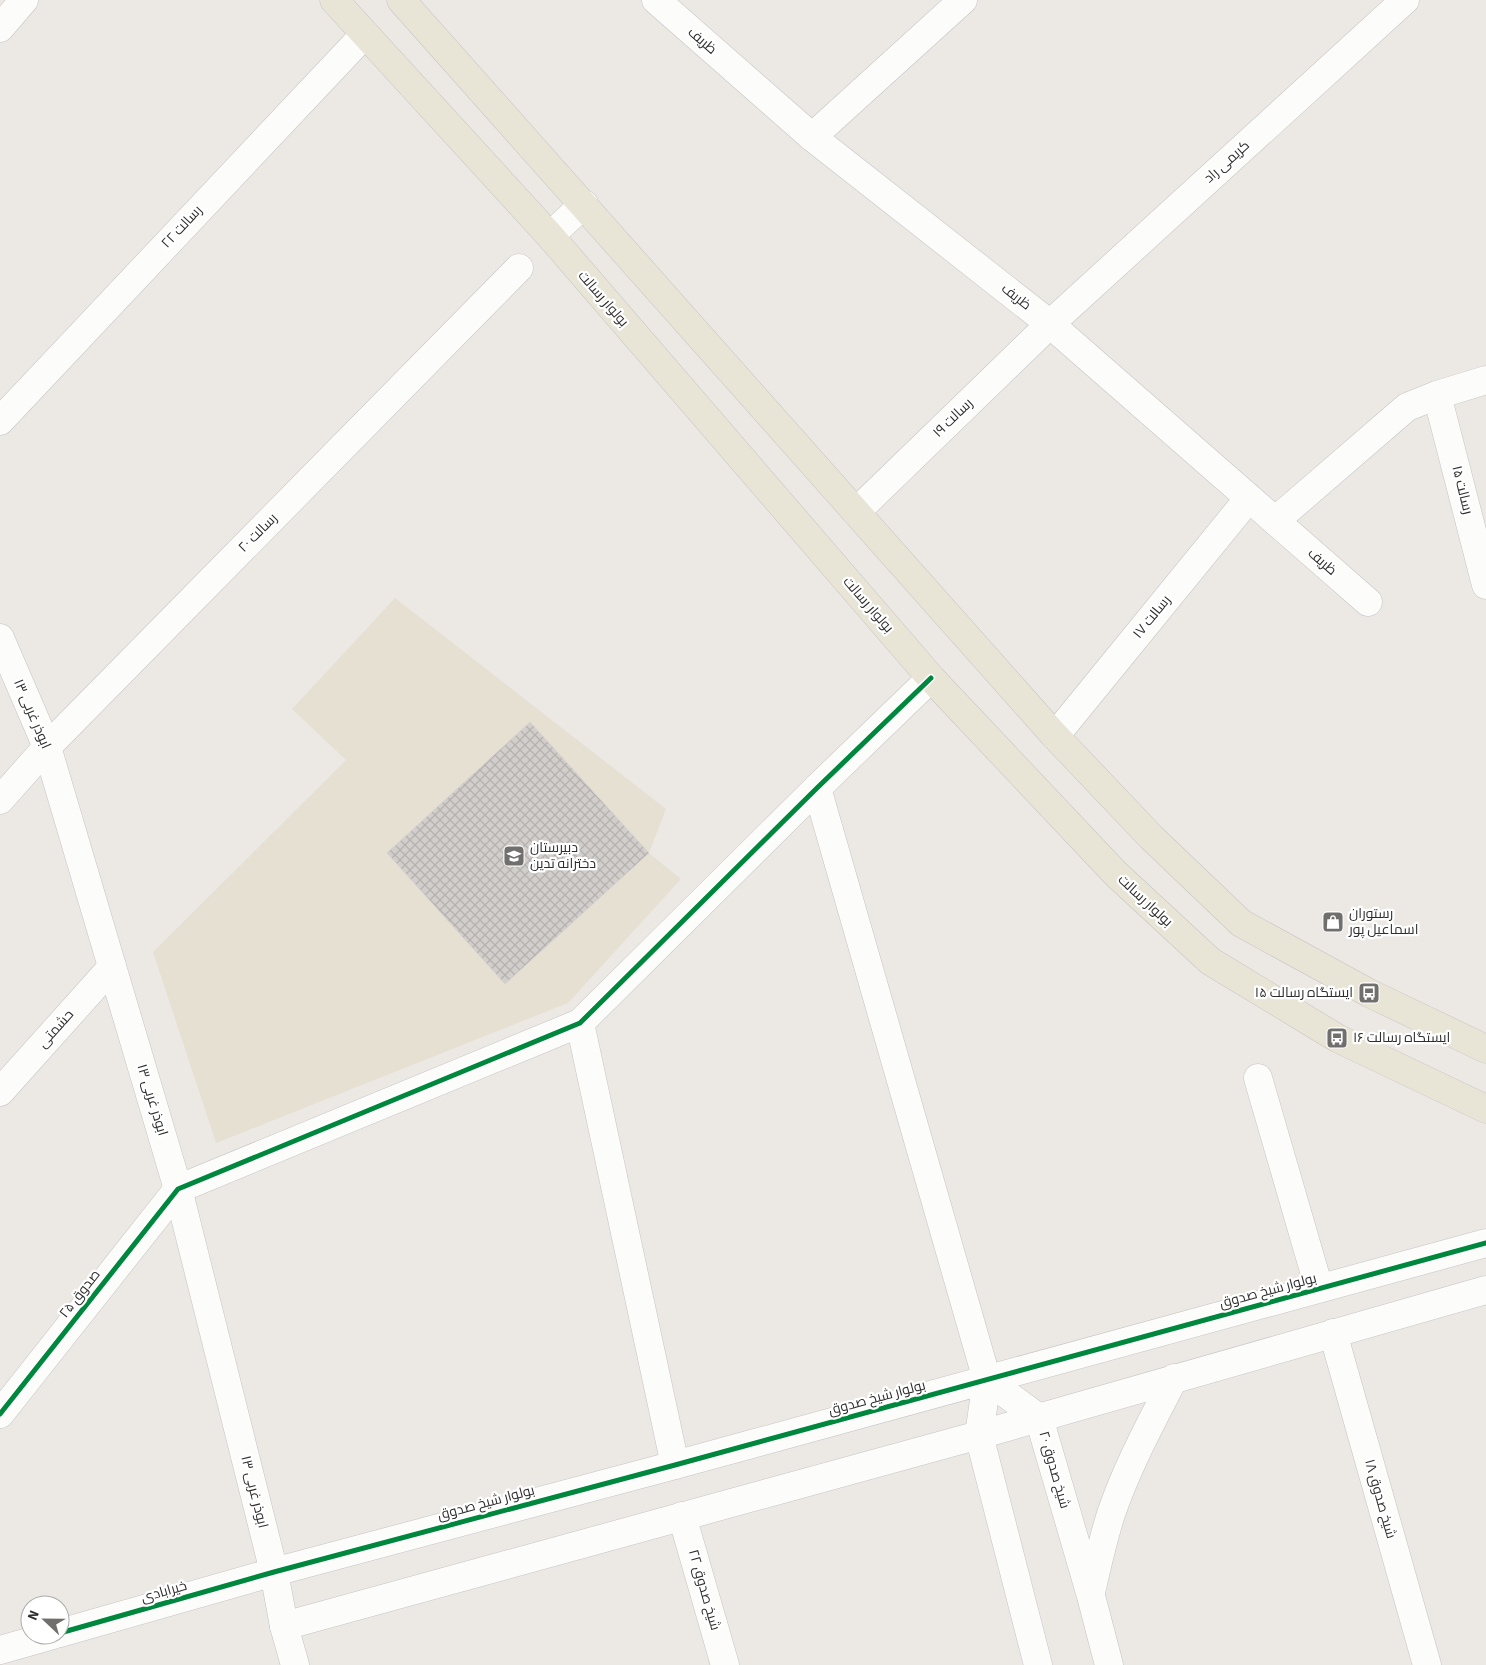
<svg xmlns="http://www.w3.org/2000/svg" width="1486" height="1665" viewBox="0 0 1486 1665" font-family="'Source Sans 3',Cairo,sans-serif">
<defs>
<pattern id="building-cross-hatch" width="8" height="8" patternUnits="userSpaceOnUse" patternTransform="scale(1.25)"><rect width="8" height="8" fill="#d1cecb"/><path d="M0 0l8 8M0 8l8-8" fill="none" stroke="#b4b1af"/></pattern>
</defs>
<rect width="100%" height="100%" fill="#ece8e4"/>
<polygon fill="#e6e0d3" points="395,598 666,809 649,853 681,879 568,1003 216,1143 153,952 346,760 292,709"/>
<polygon fill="url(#building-cross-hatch)" stroke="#d7d4d0" points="530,722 649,853 505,984 387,853"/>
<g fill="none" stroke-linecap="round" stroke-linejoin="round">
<g stroke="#c5c4c5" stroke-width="29">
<g id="minor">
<polyline points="656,0 812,137 1050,324 1368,602"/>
<polyline points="0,28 24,0"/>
<polyline points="812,137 963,0"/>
<polyline points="550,236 584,204"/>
<polyline points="1437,395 1486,585"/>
<polyline points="0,421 365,34"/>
<polyline points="856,512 1050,324 1405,0"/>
<polyline points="1275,521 1407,407 1437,395 1486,380"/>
<polyline points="0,638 47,747 178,1189 274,1572 284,1626 295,1665"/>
<polyline points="1055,736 1249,498"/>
<polyline points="817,788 987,1380 979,1435 1038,1665"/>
<polyline points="0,800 47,747 519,268"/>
<polyline points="580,1023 675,1465"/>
<polyline points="1258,1078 1319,1288"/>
<polyline points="0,1092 112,967"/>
<polyline points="1333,1333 1427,1665"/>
<polyline points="987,1380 1039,1418 1091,1596 1109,1665"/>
<polyline points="0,1414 178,1189 580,1023 817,788 931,678"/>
<polyline points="682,1516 725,1665"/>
<path d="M1091,1592C1097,1566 1103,1539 1111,1514C1127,1467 1151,1423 1174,1378"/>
<polyline points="284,1626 979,1435 1486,1290"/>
<polyline points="60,1633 274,1572 675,1465 1486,1243"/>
<polyline points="0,1650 53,1635"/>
</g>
</g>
<g stroke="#c6c5c4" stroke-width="29">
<g id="major">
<polyline points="334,0 550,236 931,678 1116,874 1210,961 1337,1038 1486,1109"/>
<polyline points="401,0 1055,736 1151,837 1241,923 1369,993 1486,1049"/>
</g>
</g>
<use href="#minor" stroke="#fcfcfb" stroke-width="28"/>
<use href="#major" stroke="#e8e4d6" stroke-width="28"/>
<g stroke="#fff" stroke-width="8">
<g id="cycleway">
<polyline points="0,1414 178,1189 580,1023 817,788 931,678"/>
<polyline points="60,1633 274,1572 675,1465 1486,1243"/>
</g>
</g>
<use href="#cycleway" stroke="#00873e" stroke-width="5"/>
</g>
<defs>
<g id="school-square" transform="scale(1.125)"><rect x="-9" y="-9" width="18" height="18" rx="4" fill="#706f6e" stroke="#fff"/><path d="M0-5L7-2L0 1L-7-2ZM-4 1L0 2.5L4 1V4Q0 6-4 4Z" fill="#fff"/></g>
<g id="shop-square" transform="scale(1.125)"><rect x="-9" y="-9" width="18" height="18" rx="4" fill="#706f6e" stroke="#fff"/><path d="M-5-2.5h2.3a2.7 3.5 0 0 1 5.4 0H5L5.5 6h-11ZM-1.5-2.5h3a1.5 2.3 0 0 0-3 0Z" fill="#fff"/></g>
<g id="bus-square" transform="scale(1.125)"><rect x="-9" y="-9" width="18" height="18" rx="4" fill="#706f6e" stroke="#fff"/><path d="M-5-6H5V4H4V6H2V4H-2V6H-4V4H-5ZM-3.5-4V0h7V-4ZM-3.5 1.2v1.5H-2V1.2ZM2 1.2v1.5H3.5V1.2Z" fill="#fff"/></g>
</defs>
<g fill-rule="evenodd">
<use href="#school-square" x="514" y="856"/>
<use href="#shop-square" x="1333" y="922"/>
<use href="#bus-square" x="1369" y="993"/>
<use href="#bus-square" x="1337" y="1038"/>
</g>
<g text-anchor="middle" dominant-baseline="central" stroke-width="4.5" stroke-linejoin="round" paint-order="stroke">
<g font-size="14" fill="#2e2e2e" stroke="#fff">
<text transform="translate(702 41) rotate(41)">ظریف</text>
<text transform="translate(1227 162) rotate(-42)">کریمی راد</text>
<text transform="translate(182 227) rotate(-47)">رسالت ۲۲</text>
<text transform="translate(1016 297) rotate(38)">ظریف</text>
<text transform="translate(603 299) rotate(49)">بولوار رسالت</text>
<text transform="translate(953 418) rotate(-44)">رسالت ۱۹</text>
<text transform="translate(1462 490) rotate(76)">رسالت ۱۵</text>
<text transform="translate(258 533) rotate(-45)">رسالت ۲۰</text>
<text transform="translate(1322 562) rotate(41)">ظریف</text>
<text transform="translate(868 605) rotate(49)">بولوار رسالت</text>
<text transform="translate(1152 617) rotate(-51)">رسالت ۱۷</text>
<text transform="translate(32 714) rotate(67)">ابوذر غربی ۱۳</text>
<text transform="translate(1145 901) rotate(43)">بولوار رسالت</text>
<text transform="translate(56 1029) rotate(-48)">حشمتی</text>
<text transform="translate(152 1100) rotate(73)">ابوذر غربی ۱۳</text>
<text transform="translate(1268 1291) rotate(-15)">بولوار شیخ صدوق</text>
<text transform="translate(80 1294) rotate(-52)">صدوق ۲۵</text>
<text transform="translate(877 1398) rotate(-15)">بولوار شیخ صدوق</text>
<text transform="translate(1054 1470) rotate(74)">شیخ صدوق ۲۰</text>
<text transform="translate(254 1492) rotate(76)">ابوذر غربی ۱۳</text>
<text transform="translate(1380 1499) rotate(74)">شیخ صدوق ۱۸</text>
<text transform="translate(486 1503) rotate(-15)">بولوار شیخ صدوق</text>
<text transform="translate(704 1590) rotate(74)">شیخ صدوق ۲۲</text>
<text transform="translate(164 1592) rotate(-16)">خیرابادی</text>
</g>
<g font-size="14" fill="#2e2e2e" stroke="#fff" text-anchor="start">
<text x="530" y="848">دبیرستان<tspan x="530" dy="16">دخترانه تدین</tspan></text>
<text x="1349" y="914">رستوران<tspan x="1349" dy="16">اسماعیل پور</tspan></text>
<text x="1353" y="993" text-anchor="end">ایستگاه رسالت ۱۵</text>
<text x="1353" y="1038">ایستگاه رسالت ۱۶</text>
</g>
</g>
<g transform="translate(45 1620) rotate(292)"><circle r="24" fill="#ffffff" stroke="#ababab"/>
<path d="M0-4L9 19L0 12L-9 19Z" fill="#706f6e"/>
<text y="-8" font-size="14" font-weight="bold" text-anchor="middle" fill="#2e2e2e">N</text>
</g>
</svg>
